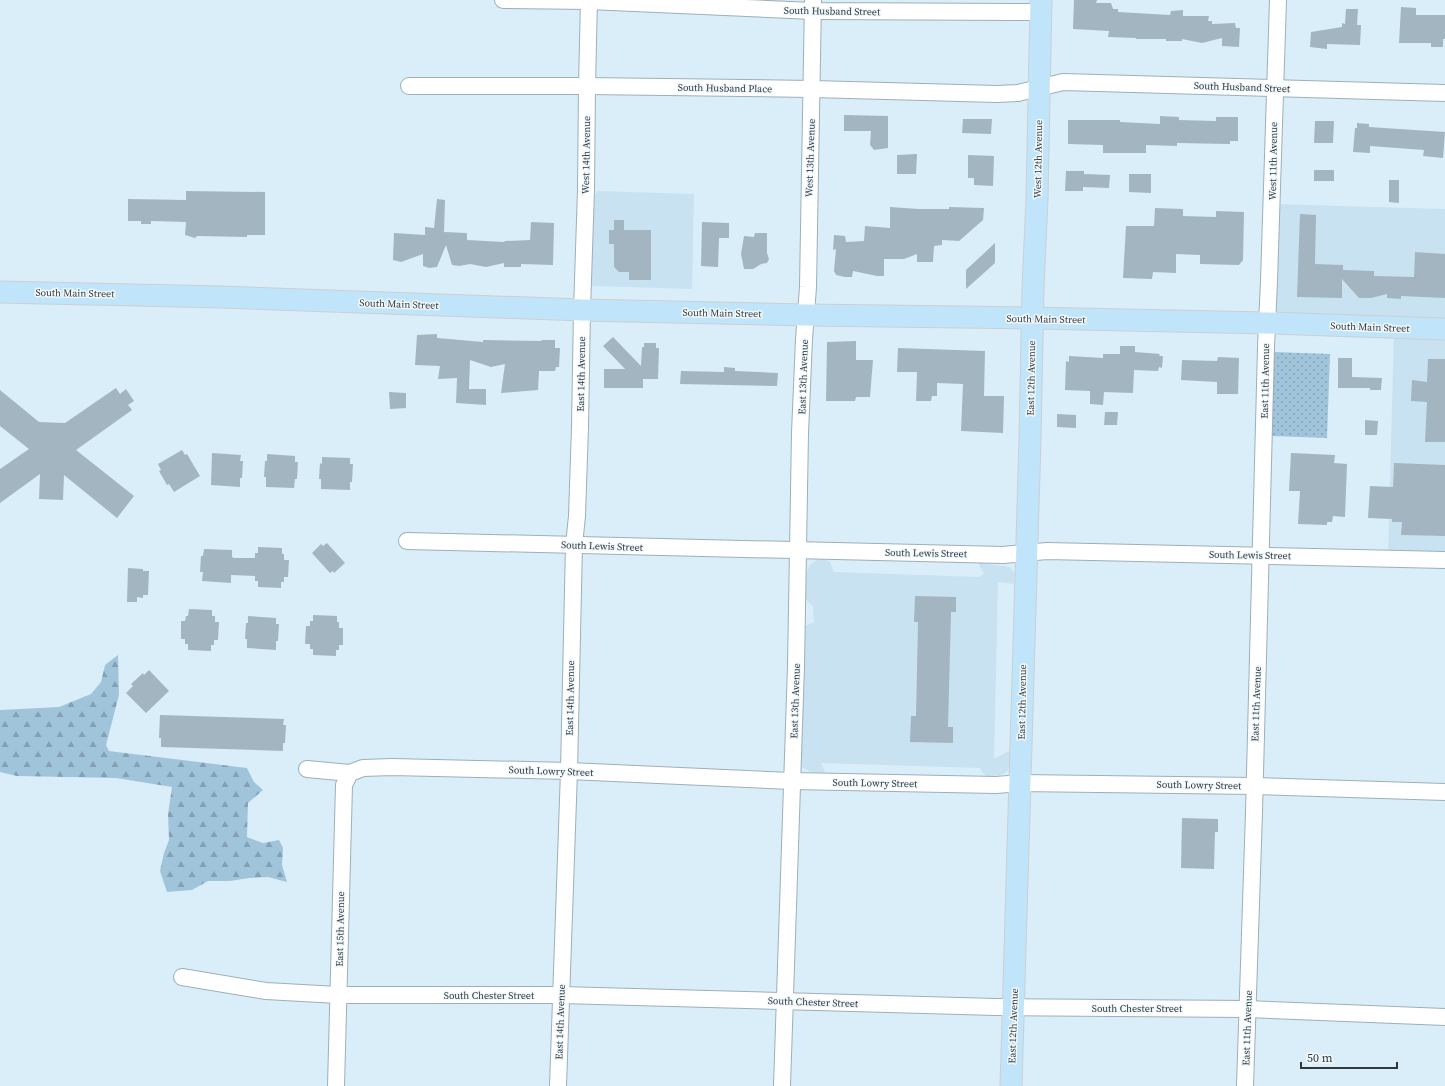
<svg xmlns="http://www.w3.org/2000/svg" width="1445" height="1086" viewBox="0 0 1445 1086" font-family="'Source Serif 4',serif">
<defs>
<pattern id="grass-dots" width="8" height="8" patternUnits="userSpaceOnUse"><rect width="8" height="8" fill="#a0c5db"/><path d="M2 2h.1M6 6h.1" fill="none" stroke="#83a1b3" stroke-width="1.8" stroke-linecap="round"/></pattern>
<pattern id="forest-firs" width="22" height="20" patternUnits="userSpaceOnUse"><rect width="22" height="20" fill="#a0c5db"/><path d="M5 1l3.5 6h-7zM16 11l3.5 6h-7z" fill="#83a1b3"/></pattern>
</defs>
<rect width="100%" height="100%" fill="#daeef9"/>
<g fill="#c8e2f2">
<polygon points="597,191 694,194 692,289 591,286 593,199"/>
<polygon points="1273,204 1445,209 1445,560 1388,559 1394,329 1265,323"/>
<polygon points="820,559 826,560 830,562 834,572 979,577 984,574 979,565 980,563 1010,567 1015,574 1014,584 998,582 994,759 1009,751 1010,760 1008,770 1005,773 1000,775 986,776 982,772 980,768 821,763 825,772 824,773 811,772 802,767 800,763 803,633 805,626 814,622 813,606 810,604 803,595 804,581 809,566 815,561"/>
</g>
<polygon fill="url(#grass-dots)" points="1274,352 1330,354 1327,438 1271,436"/>
<polygon fill="url(#forest-firs)" points="118,655 119,695 106,745 109,751 247,768 254,782 263,790 248,803 247,837 263,843 279,840 283,848 282,865 287,882 268,877 249,878 230,881 208,881 192,890 167,892 160,871 164,853 169,840 168,814 172,787 116,778 17,776 0,772 0,710 59,707 91,694 101,682 105,665"/>
<g fill="#a3b5c0">
<polygon points="1074,0 1097,0 1096,3 1111,3 1113,9 1118,9 1118,12 1170,15 1171,11 1183,10 1183,16 1209,16 1208,21 1212,21 1212,24 1235,23 1236,28 1240,28 1239,47 1222,46 1222,38 1202,43 1182,39 1182,41 1166,41 1166,39 1136,39 1136,38 1108,37 1109,31 1073,29"/>
<polygon points="1401,7 1416,8 1416,15 1445,15 1445,39 1443,39 1443,47 1431,47 1431,43 1399,43"/>
<polygon points="1346,9 1358,9 1357,25 1361,25 1360,45 1327,44 1327,49 1310,47 1311,32 1342,27 1342,23 1345,24"/>
<polygon points="844,115 888,116 888,148 874,150 870,145 871,131 844,131"/>
<polygon points="1160,116 1179,117 1179,120 1216,121 1216,117 1238,117 1238,141 1230,141 1230,144 1177,143 1177,146 1146,145 1146,153 1103,153 1103,145 1068,144 1068,120 1120,120 1120,122 1160,124"/>
<polygon points="963,119 992,119 991,134 962,133"/>
<polygon points="1315,121 1334,121 1333,143 1314,143"/>
<polygon points="1357,123 1369,124 1369,127 1445,132 1443,158 1423,156 1424,150 1370,146 1370,153 1353,152 1355,128 1357,128"/>
<polygon points="917,154 916,174 897,174 897,155"/>
<polygon points="968,155 994,156 993,186 974,185 974,178 968,178"/>
<rect x="1314" y="170" width="20" height="11"/>
<polygon points="1066,171 1084,171 1084,174 1110,175 1109,188 1083,187 1083,191 1065,191"/>
<polygon points="1129,174 1151,174 1151,193 1129,192"/>
<polygon points="1389,180 1399,180 1399,203 1389,202"/>
<polygon points="186,191 265,192 265,235 247,235 247,237 197,236 195,238 185,235 186,222 151,221 151,224 141,224 141,221 128,221 128,199 186,200"/>
<polygon points="437,199 445,200 444,232 467,233 467,240 504,242 505,241 530,240 531,222 554,223 553,265 521,264 521,267 504,267 504,263 486,267 470,264 459,266 452,265 446,245 437,267 429,268 423,266 423,254 401,262 393,260 394,233 425,235 425,227 434,228"/>
<polygon points="890,207 919,209 949,209 949,207 984,208 983,220 959,241 942,240 942,245 934,246 933,262 917,262 917,254 904,259 884,259 884,276 877,276 853,271 852,277 845,277 836,275 834,271 836,249 833,250 834,235 845,236 846,242 864,241 865,226 890,228"/>
<polygon points="1155,208 1183,209 1183,216 1216,217 1216,211 1244,212 1243,260 1239,265 1200,264 1200,255 1176,254 1176,273 1153,272 1152,279 1123,278 1126,226 1154,226"/>
<polygon points="1300,214 1316,215 1315,264 1343,265 1343,270 1374,271 1374,276 1414,277 1415,252 1445,254 1445,298 1401,296 1401,299 1387,298 1387,294 1371,298 1359,298 1342,279 1342,298 1297,297"/>
<polygon points="614,220 624,220 624,230 651,230 651,280 629,280 629,272 619,272 614,267 614,244 609,244 609,230 614,230"/>
<polygon points="702,222 729,223 729,238 719,238 718,267 701,266"/>
<polygon points="755,233 767,233 767,253 769,259 767,263 761,264 753,269 744,269 741,254 744,236 754,237"/>
<polygon points="995,243 995,263 966,289 966,270"/>
<polygon points="437,334 437,338 483,342 483,340 541,341 542,340 555,340 555,348 560,348 559,367 556,367 555,371 539,371 538,390 501,393 505,364 491,367 470,360 469,389 486,389 486,405 456,403 457,378 438,379 440,366 415,365 417,335"/>
<polygon points="613,337 641,366 642,347 644,347 644,343 656,343 656,348 659,348 658,379 643,379 643,388 604,388 604,369 625,369 603,346"/>
<polygon points="856,341 856,360 873,360 870,397 856,397 855,401 826,401 827,342"/>
<polygon points="1120,346 1135,346 1135,352 1160,354 1159,356 1163,356 1162,368 1159,367 1158,371 1134,370 1133,393 1104,392 1103,405 1090,404 1090,391 1065,390 1066,361 1069,362 1069,356 1103,358 1103,354 1120,354"/>
<polygon points="898,348 985,351 984,396 1004,396 1003,433 961,431 963,384 937,383 937,396 932,396 931,401 916,401 917,372 897,372"/>
<polygon points="1218,357 1239,358 1238,394 1217,394 1217,382 1181,380 1182,360 1217,361"/>
<polygon points="1338,358 1352,358 1352,377 1382,378 1381,390 1370,390 1370,388 1338,388"/>
<polygon points="1428,359 1445,359 1445,442 1425,442 1427,402 1411,401 1412,380 1427,382"/>
<polygon points="724,367 735,368 735,371 778,373 777,386 680,384 681,371 724,372"/>
<polygon points="116,388 120,394 126,389 134,401 128,405 132,410 76,450 134,496 117,518 64,475 63,500 39,499 40,474 0,503 0,469 29,449 0,426 0,390 39,422 65,423"/>
<polygon points="389,392 406,393 406,408 390,409"/>
<polygon points="1105,412 1118,412 1117,425 1104,425"/>
<polygon points="1057,414 1076,415 1076,428 1057,427"/>
<polygon points="1365,420 1378,421 1377,435 1365,435"/>
<polygon points="182,450 185,455 187,454 200,476 174,492 169,484 167,485 159,471 161,470 158,464"/>
<polygon points="212,453 241,455 240,461 243,461 242,478 240,478 240,487 211,485"/>
<polygon points="1291,453 1335,455 1334,463 1347,464 1345,517 1333,516 1332,522 1327,522 1327,525 1298,524 1300,491 1289,491"/>
<polygon points="267,454 295,456 295,462 298,462 297,479 295,479 294,488 266,487 266,477 264,477 265,461 267,461"/>
<polygon points="322,457 350,458 350,464 353,464 352,482 350,482 350,490 321,489 321,479 319,479 320,463 322,464"/>
<polygon points="1394,463 1445,465 1445,536 1401,535 1402,522 1392,522 1392,519 1368,518 1370,486 1393,487"/>
<polygon points="327,543 345,563 334,573 333,571 330,573 312,553 321,544 323,546"/>
<polygon points="258,547 282,548 282,554 284,554 284,560 289,560 288,577 284,577 284,582 281,582 281,588 258,587 258,581 255,581 255,576 231,575 231,583 202,581 203,572 200,572 201,556 203,556 204,549 232,550 232,557 234,558 255,558 255,553 258,553"/>
<polygon points="128,568 143,569 143,571 149,571 148,595 143,595 143,598 137,597 137,602 127,602"/>
<polygon points="915,596 956,597 956,612 951,612 948,727 953,727 953,743 910,742 911,716 916,716 918,622 914,622"/>
<polygon points="189,609 212,610 212,616 215,616 215,622 219,622 218,640 214,640 214,645 211,645 211,651 188,650 188,644 185,644 185,639 181,639 181,621 185,621 186,616 188,616"/>
<polygon points="313,615 337,616 337,622 339,622 339,628 343,628 343,645 339,645 339,650 336,650 336,656 313,655 313,649 310,649 310,644 305,644 306,626 310,626 310,621 313,621"/>
<polygon points="248,616 276,618 276,624 279,624 278,641 276,641 276,650 247,648 247,639 245,639 246,623 248,623"/>
<polygon points="149,670 169,691 146,713 126,693 133,686 131,684 143,673 144,675"/>
<polygon points="160,715 284,719 283,725 286,725 285,743 283,743 283,751 161,747 161,738 159,738"/>
<polygon points="1182,818 1218,819 1218,832 1215,832 1214,869 1181,868"/>
</g>
<g fill="none" stroke-linecap="round" stroke-linejoin="round">
<g stroke="#9dafba" stroke-width="18">
<g id="minor">
<polyline points="503,0 589,1 813,11 1041,12"/>
<polyline points="409,86 587,86 812,89 997,94 1018,93 1063,82 1445,93"/>
<polyline points="407,541 1003,555 1047,551 1445,560"/>
<polyline points="307,769 350,773 363,768 392,767 569,771 792,781 996,785 1020,783 1254,786 1445,792"/>
<polyline points="182,977 266,991 338,995 561,995 996,1007 1247,1009 1445,1017"/>
<polyline points="336,1086 344,785 350,773"/>
<polyline points="558,1086 569,771 574,545 577,516 580,427 582,310 586,190 587,86 589,0"/>
<polyline points="782,1086 796,666 800,433 804,339 808,287 813,0"/>
<polyline points="1245,1086 1254,812 1266,347 1269,281 1278,0"/>
</g>
</g>
<g stroke="#cdcfd0" stroke-width="23">
<g id="major">
<polyline points="0,292 222,297 582,310 806,315 1032,318 1267,323 1445,329"/>
<polyline points="1011,1086 1030,439 1033,288 1037,199 1041,0"/>
</g>
</g>
<use href="#minor" stroke="#fff" stroke-width="16"/>
<use href="#major" stroke="#c0e5fa" stroke-width="21"/>
</g>
<g text-anchor="middle" dominant-baseline="central" stroke-width="3" stroke-linejoin="round" paint-order="stroke">
<g font-size="10" fill="#2f373b" stroke="#f1f9fd">
<text transform="translate(832 11) rotate(1)">South Husband Street</text>
<text transform="translate(1242 87) rotate(2)">South Husband Street</text>
<text transform="translate(725 88) rotate(1)">South Husband Place</text>
<text transform="translate(586 155) rotate(-89)">West 14th Avenue</text>
<text transform="translate(810 158) rotate(-88)">West 13th Avenue</text>
<text transform="translate(1038 159) rotate(-89)">West 12th Avenue</text>
<text transform="translate(1273 161) rotate(-89)">West 11th Avenue</text>
<text transform="translate(75 293) rotate(1)">South Main Street</text>
<text transform="translate(399 304) rotate(2)">South Main Street</text>
<text transform="translate(722 313) rotate(1)">South Main Street</text>
<text transform="translate(1046 319) rotate(1)">South Main Street</text>
<text transform="translate(1370 327) rotate(2)">South Main Street</text>
<text transform="translate(581 374) rotate(-89)">East 14th Avenue</text>
<text transform="translate(803 377) rotate(-88)">East 13th Avenue</text>
<text transform="translate(1031 378) rotate(-89)">East 12th Avenue</text>
<text transform="translate(1265 381) rotate(-89)">East 11th Avenue</text>
<text transform="translate(602 546) rotate(2)">South Lewis Street</text>
<text transform="translate(926 553) rotate(1)">South Lewis Street</text>
<text transform="translate(1250 555) rotate(1)">South Lewis Street</text>
<text transform="translate(570 698) rotate(-89)">East 14th Avenue</text>
<text transform="translate(795 701) rotate(-88)">East 13th Avenue</text>
<text transform="translate(1022 702) rotate(-89)">East 12th Avenue</text>
<text transform="translate(1256 704) rotate(-88)">East 11th Avenue</text>
<text transform="translate(551 771) rotate(2)">South Lowry Street</text>
<text transform="translate(875 783) rotate(1)">South Lowry Street</text>
<text transform="translate(1199 785) rotate(1)">South Lowry Street</text>
<text transform="translate(340 929) rotate(-89)">East 15th Avenue</text>
<text x="489" y="995">South Chester Street</text>
<text transform="translate(813 1002) rotate(2)">South Chester Street</text>
<text x="1137" y="1008">South Chester Street</text>
<text transform="translate(560 1022) rotate(-88)">East 14th Avenue</text>
<text transform="translate(1013 1026) rotate(-88)">East 12th Avenue</text>
<text transform="translate(1247 1028) rotate(-88)">East 11th Avenue</text>
</g>
</g>
<path d="M1301 1062v6h96v-6" fill="none" stroke="#2f373b" stroke-width="2"/>
<text x="1307" y="1062" font-size="12" fill="#2f373b" stroke="#f1f9fd" stroke-width="3" paint-order="stroke">50 m</text>
</svg>
